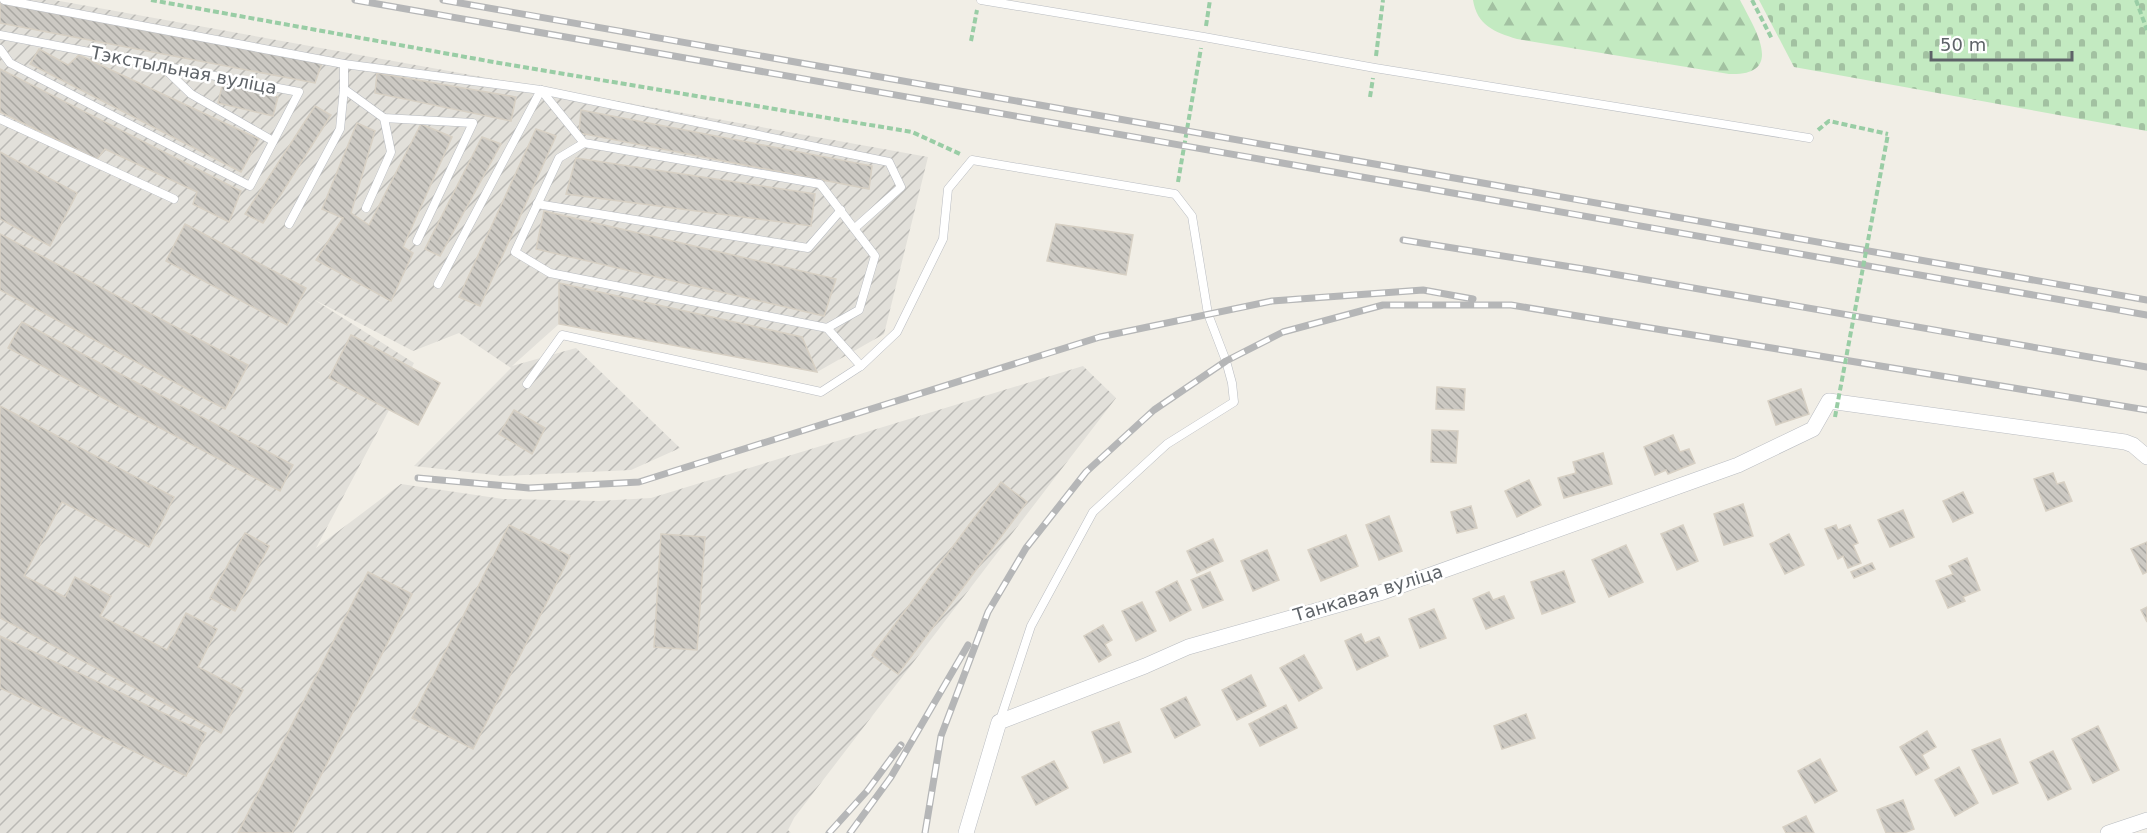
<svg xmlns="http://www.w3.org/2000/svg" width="2147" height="833" viewBox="0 0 2147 833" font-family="'DejaVu Sans',sans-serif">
<defs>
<pattern id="industrial-furrows" width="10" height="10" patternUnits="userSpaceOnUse" patternTransform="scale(1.5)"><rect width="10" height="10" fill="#e2e0da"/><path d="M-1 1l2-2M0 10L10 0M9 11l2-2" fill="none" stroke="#bab9b5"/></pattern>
<pattern id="forest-firs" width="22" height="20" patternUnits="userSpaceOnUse" patternTransform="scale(1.5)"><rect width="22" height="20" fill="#c3eac1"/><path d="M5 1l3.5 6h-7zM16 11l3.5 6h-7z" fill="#a2c1a1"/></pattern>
<pattern id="cemetery-stones" width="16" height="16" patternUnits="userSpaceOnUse" patternTransform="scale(1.5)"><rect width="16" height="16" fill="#c3eac1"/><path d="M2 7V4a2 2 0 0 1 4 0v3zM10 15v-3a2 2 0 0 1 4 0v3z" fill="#a2c1a1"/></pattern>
<pattern id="building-back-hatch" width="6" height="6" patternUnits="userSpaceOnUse" patternTransform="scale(1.5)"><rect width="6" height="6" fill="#ccc9c3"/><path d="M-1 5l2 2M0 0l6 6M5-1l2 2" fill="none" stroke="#a9a7a2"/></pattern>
</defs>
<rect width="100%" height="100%" fill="#f1eee6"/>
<polygon fill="url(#industrial-furrows)" points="0,0 54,0 928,157 884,334 817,372 559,324 512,366 576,348 680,448 631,470 503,476 414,466 511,368 459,333 413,351 313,299 414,363 316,548 401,484 503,499 599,501 651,498 1083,366 1116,398 794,818 788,830 791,833 0,833"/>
<path fill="url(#forest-firs)" d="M1473,0H1740C1755,29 1786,76 1729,74L1517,39C1494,32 1477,25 1473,0Z"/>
<polygon fill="url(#cemetery-stones)" points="1759,0 2147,0 2147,131 1794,67"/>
<g fill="url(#building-back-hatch)" stroke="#d7d0c4" stroke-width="1.5">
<polygon points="0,3 322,63 315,83 0,23"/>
<polygon points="39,49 68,65 79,55 259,139 241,172 30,64"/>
<polygon points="0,69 241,191 229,222 193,204 197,192 105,149 97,159 0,112"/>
<polygon points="377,73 516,97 511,121 375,93"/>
<polygon points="223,82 278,97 273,116 218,103"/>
<polygon points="315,106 331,115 263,223 245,214"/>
<polygon points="581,110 872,166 869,189 579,133"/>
<polygon points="357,123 375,131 351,213 369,225 421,124 452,137 403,247 413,253 391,301 316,260 343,218 322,209"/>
<polygon points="536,129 556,136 480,306 459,297"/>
<polygon points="482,137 501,144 440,256 425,249"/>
<polygon points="0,152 77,193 50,246 0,219"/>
<polygon points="576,158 815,194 811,226 566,194"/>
<polygon points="544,211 836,279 824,316 536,249"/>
<polygon points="185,224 306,288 287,325 166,261"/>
<polygon points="1056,224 1133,235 1126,275 1047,261"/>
<polygon points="0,234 248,365 225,409 0,290"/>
<polygon points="559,283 802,337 817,372 559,324"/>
<polygon points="22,322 293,465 280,491 8,348"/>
<polygon points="351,335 440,383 418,425 329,378"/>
<polygon points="1437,387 1465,389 1464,410 1436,409"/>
<polygon points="1801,389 1809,414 1776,425 1768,401"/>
<polygon points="0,406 174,497 149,547 62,502 24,576 65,597 75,577 111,596 100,616 167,650 186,613 217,629 198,667 243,690 221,733 0,618"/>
<polygon points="514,410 545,428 532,454 499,434"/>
<polygon points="1432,430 1458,431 1456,463 1431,462"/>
<polygon points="1673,435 1680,452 1689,449 1695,463 1668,474 1666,470 1655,475 1644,447"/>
<polygon points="1603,453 1612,484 1564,498 1558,478 1576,473 1573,462"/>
<polygon points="2053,473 2057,484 2064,482 2072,501 2046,511 2034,479"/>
<polygon points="1529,480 1541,505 1517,517 1505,491"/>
<polygon points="1001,482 1027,502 898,674 872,655"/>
<polygon points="1963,492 1973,513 1953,522 1943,501"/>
<polygon points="1743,504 1753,536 1724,545 1714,514"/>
<polygon points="1471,506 1477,528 1457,533 1451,512"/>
<polygon points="1903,510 1914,537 1890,547 1878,520"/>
<polygon points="1389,516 1402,551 1379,560 1366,525"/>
<polygon points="509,525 570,556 473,749 412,718"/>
<polygon points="1683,525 1698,561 1677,570 1661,534"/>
<polygon points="1836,525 1838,530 1850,525 1858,543 1853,545 1861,563 1848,568 1843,556 1838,559 1825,529"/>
<polygon points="245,533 269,546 235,611 210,598"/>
<polygon points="661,534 705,537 697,650 654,647"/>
<polygon points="1789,534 1804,565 1785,574 1770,544"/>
<polygon points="1346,535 1358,566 1321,581 1308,550"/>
<polygon points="1213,539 1223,561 1197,573 1187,551"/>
<polygon points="2147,542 2147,572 2143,574 2131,549"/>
<polygon points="1626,545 1643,582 1609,597 1592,560"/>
<polygon points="1267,550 1279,580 1253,591 1241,561"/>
<polygon points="1967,558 1980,590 1963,597 1965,601 1948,608 1936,581 1953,574 1949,566"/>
<polygon points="1872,563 1875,569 1854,578 1851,572"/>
<polygon points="1564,571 1575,602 1542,614 1531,582"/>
<polygon points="368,572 412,594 292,833 238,833"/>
<polygon points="1210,572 1223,600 1203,608 1191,580"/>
<polygon points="1177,581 1191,610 1170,621 1156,592"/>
<polygon points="1489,592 1493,600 1504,596 1514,618 1486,629 1473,599"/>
<polygon points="1142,602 1156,631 1136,641 1122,611"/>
<polygon points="2147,607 2147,622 2141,610"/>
<polygon points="1434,609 1446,638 1420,648 1409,619"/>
<polygon points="1103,625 1112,640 1105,644 1111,655 1099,662 1084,636"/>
<polygon points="1361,634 1365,643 1379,637 1388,656 1357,670 1345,641"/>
<polygon points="0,636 206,733 186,776 0,688"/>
<polygon points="1304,655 1322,688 1299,701 1280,668"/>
<polygon points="1251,675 1266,706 1237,720 1222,690"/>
<polygon points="1186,697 1200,725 1175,738 1161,709"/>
<polygon points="1286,705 1297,728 1260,746 1249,724"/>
<polygon points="1526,714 1535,738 1502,749 1494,726"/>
<polygon points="1119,722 1131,752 1104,763 1092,732"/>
<polygon points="2098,726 2119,770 2093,783 2072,739"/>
<polygon points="1927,731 1936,747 1922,755 1929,768 1916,775 1900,747"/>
<polygon points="2000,739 2018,783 1993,794 1972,750"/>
<polygon points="2053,751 2071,789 2048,800 2030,762"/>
<polygon points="1820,759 1837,791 1815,803 1798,771"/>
<polygon points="1054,761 1068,788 1036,805 1022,777"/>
<polygon points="1959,767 1978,803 1955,816 1935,780"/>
<polygon points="1903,800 1914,829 1904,833 1886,833 1877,810"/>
<polygon points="1806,816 1814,833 1786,833 1783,827"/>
</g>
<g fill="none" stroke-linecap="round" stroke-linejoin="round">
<g stroke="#b9bcc1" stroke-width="9">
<g id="service">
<polyline points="4,0 344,64 541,90 889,162 901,187 855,228"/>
<polyline points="981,0 1204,37 1375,68 1809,138"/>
<polyline points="0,35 299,92 250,186 10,63 0,49"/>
<polyline points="163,67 191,94 273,141"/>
<polyline points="344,89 384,118 473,123 417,241"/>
<polyline points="541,90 584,143 820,184 875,256 859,310 827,328"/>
<polyline points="0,119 174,199"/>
<polyline points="584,143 559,158 515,252 550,273 827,328 861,366"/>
<polyline points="537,204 808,248 841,210"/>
<polyline points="366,208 391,152 384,118"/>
<polyline points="289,224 340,129 344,89 344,64"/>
<polyline points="438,284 541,90"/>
<polyline points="527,384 562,335 821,392 861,366 897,332 943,239 948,189 972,160 1175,194 1192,216 1208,314 1226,361 1232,383 1234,402 1167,444 1093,512 1031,626 1000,720"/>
</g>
</g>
<g stroke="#b9bcc1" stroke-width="16">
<g id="minor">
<polyline points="966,833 999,722 1145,666 1188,647 1383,592 1738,465 1813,429 1829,401 2125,442 2133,445 2147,457"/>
<polyline points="2108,833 2147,820"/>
</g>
</g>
<g stroke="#99cda5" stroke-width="4" stroke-dasharray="6 3" stroke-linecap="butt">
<polyline points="151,0 499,63 912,132 960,154"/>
<polyline points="1752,0 1772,39"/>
<polyline points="2136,0 2147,30"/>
<polyline points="1206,26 1210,0"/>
<polyline points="971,41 977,10"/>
<polyline points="1376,56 1383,0"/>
<polyline points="1370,97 1373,78"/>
<polyline points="1818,130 1829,121 1888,134"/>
<polyline points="1178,182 1201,48"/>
</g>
<use href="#service" stroke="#fff" stroke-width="8"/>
<use href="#minor" stroke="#fff" stroke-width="15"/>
<g stroke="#b5b6b7" stroke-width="7">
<g id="rail">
<polyline points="355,0 2147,315"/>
<polyline points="443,0 2147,300"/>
<polyline points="1403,240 1590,270 2147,367"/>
<polyline points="418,478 529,488 639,482 1100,337 1272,301 1423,290 1473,299"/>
<polyline points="829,833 867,791 901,745"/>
<polyline points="850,833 891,777 968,645"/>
<polyline points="925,833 941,736 988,612 1026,548 1086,472 1154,410 1226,361 1283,332 1383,305 1511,305 2147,410"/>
</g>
</g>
<use href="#rail" stroke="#fff" stroke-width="4.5" stroke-dasharray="14" stroke-linecap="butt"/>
<polyline stroke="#99cda5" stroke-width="4" stroke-dasharray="6 3" stroke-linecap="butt" points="1835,417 1888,134"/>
</g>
<g text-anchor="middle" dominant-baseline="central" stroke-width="5" stroke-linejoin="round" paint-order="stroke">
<g font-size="18" fill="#5e6368" stroke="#fff">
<text transform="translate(184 70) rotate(11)">Тэкстыльная вуліца</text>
<text transform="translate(1368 593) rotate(-17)">Танкавая вуліца</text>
</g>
</g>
<path d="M1931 51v9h141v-9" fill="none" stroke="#5e6368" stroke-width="3"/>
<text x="1940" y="51" font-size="18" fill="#5e6368" stroke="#ffffff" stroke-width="4.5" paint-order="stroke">50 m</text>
</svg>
